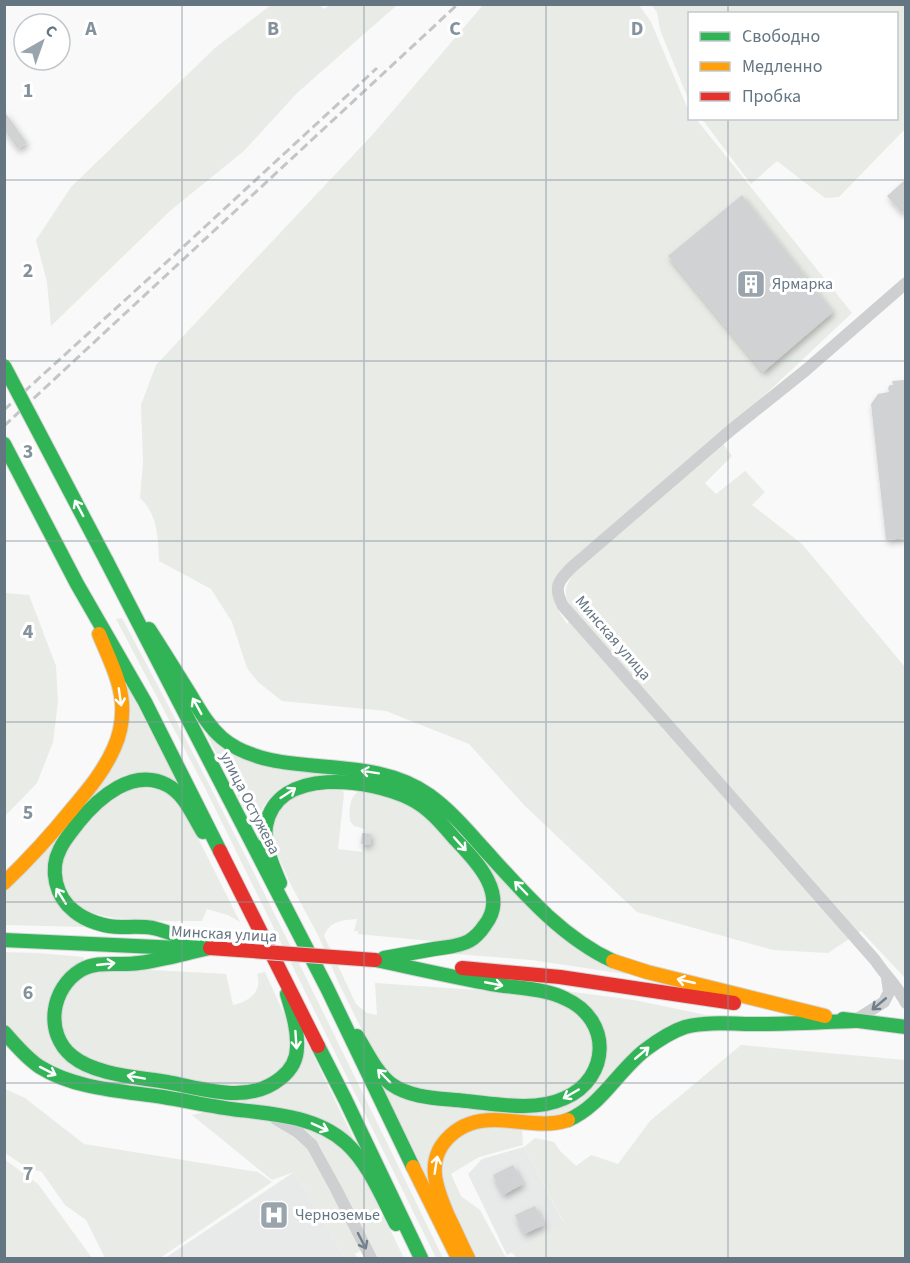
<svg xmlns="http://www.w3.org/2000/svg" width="910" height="1263" viewBox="0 0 910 1263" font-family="'Source Sans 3',sans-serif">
<defs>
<filter id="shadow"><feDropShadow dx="2" dy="3.5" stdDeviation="3" flood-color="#0004"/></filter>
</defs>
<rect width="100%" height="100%" fill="#f9f9f9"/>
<g fill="#e8e9e9">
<polygon points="524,1147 563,1222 507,1255 468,1174 482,1159"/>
<polygon points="294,1172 345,1258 165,1258"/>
</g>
<g fill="#e8ebe6">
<polygon points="271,5 320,5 323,9 331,5 397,5 297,93 244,151 171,210 51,326 47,282 36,240 71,187 215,48"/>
<path d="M483,5H639L651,22L687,107L689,110L690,118L696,119L852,313L719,438L553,583L558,610L567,624L575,615C562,593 563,589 577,568L722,442L732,456L705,483L716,494L745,471L765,492L752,505L802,544L905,667V978L861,931L828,953L773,950L637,912L524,805L469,744L386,711L282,701L258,682L247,668L232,622L211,589L159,561C158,537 158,515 140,498L143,462L141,405L156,365L374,133Z"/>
<polygon points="651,5 905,5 905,129 839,197 825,198 777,161 751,184 702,119 896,118 896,14 690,14 689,101 660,30 657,12"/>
<polygon points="5,593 29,595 56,666 58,702 53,742 37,783 5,816"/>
<path d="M122,618C235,829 339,1044 443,1258H436L205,788L116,619Z"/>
<path d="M121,672L178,785C156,776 141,768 118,778L50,866L85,924L84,927L5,925V889L105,775Z"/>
<path d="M202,725C234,766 291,769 339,772C363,774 388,776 410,787C437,802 457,826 477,848C509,883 541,922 581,949C595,959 611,965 626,971V974L531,960L455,954V952C469,949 480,941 488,930C498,917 502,902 497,887C489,863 428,798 404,788C384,779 323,772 301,779C297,780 292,783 288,784C275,790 259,807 258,822C257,828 260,835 260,841Z"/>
<path d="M133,786L165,790L181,804L240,922L228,915L207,909L202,921C171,921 116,923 88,911C62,899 56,868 70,845C75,837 82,831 88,824C95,816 101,806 110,800C117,795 126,791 133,786Z"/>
<path d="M339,789L343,791L344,794L338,849L362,852L365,829L354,826L350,821C349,811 349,795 360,791L393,798L414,807L473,866L486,887L485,917L463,936L442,942L358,934V931H354L357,919C343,920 329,921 324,936L356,1004L367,1013L377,1015L375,983L478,990L551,998L582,1017L594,1037L593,1060L575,1084L555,1095L523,1099L416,1088L397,1081L376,1058L340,986L318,935L291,885L277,853L272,835L276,812L294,794Z"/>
<polygon points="4,952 38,953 84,957 83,961 48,1008 86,1071 278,1090 300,1028 356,1144 343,1133 83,1077 48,1066 22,1043 5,1022"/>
<path d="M116,968L226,974L233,1005C249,1002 263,991 257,974L265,972L289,1025L290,1060L266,1083L237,1088L98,1063L72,1048L60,1026L65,991L83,975Z"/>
<polygon points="566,991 634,1000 716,1017 698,1019 582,1107 555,1117 469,1117 429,1181 379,1080 538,1110 606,1061"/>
<polygon points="741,1045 905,1060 905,1258 516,1258 514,1254 511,1253 563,1221 524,1147 535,1138 554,1142 561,1152 576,1166 591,1155 618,1164 650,1121"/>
<polygon points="5,1089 25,1098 84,1144 258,1172 272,1182 160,1258 105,1258 86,1220 65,1205 41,1171 31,1170 5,1153"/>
<polygon points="210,1111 264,1120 280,1125 303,1142 314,1158 361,1250 355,1254 357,1257 356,1258 345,1258 294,1172 272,1180 192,1115"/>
<polygon points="300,1125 337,1142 364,1177 404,1258 378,1258 320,1146 313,1137"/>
<polygon points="473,1127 522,1128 523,1145 479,1157 451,1174 461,1196 480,1210 506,1258 473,1258 446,1199 440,1165 449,1145"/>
<polygon points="4,1159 38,1184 92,1258 5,1258"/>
</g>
<g fill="#d0d2d3" filter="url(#shadow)">
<polygon points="4,111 27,143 18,149 4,130"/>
<polygon points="906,179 906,210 902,213 887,196"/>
<polygon points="742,195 833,312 763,372 668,256"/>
<polygon points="904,380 906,398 905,538 886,540 871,404 878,394 889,392 888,388 890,385 893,385 892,381"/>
<polygon points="362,833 371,834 370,845 361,844"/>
<polygon points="513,1165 523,1184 503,1195 493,1175"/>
<polygon points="535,1206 544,1225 524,1234 515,1215"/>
</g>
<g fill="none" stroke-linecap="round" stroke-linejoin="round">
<g stroke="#d5d6d7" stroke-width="16">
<g id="fast">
<polyline points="4,444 77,584 145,702 220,851"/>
<polyline points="106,560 327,988 413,1167"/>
<path d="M149,629C162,649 175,670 188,691C198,707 207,725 222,738C236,750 253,756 271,760C323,771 383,762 429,795C450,810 467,830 484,849C522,891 561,937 613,961"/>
<path d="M203,832C193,816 185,794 167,785C133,767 98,798 78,823C72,831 64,840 60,849C49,870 56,897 74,911C86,921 105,927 121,927C131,927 142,926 153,928C172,932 190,942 209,948"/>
<path d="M280,883C273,866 263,845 266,826C277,765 371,779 411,799C429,808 442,824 455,839C476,861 509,894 485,925C481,931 476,937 469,941C458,947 445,947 434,949C417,952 401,955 384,958"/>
<polyline points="4,940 179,948"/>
<path d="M210,948C186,953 163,960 139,963C119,966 98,960 81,970C51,988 44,1033 72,1056C95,1075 138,1077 167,1082C205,1089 248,1105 281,1078C291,1070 297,1060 297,1047C298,1029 292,1011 287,994"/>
<polyline points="843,1019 906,1027"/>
<path d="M4,1032C15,1044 26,1058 40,1067C75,1089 123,1091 163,1097C188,1101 214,1107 239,1110C276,1114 317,1117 346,1143C369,1164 382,1197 396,1224"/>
<path d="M357,1036C367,1052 376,1072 391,1084C412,1099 441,1098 466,1101C497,1104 535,1112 565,1098C610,1078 612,1020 566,999C544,988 515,988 491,984C452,977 414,968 375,960"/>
<polyline points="318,1046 345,1099 421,1258"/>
<path d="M568,1120C601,1106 617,1072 645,1050C657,1041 670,1032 685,1027C708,1021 734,1024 758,1024C790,1024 822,1022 854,1021"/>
</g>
</g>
<g stroke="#d5d6d7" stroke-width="16">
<g id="slow">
<path d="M4,883C28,860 51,835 72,809C88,790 104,771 114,748C120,735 123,718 122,703C120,679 108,656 99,634"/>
<polyline points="613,961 647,972 825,1016"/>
<polyline points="413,1167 458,1258"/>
<path d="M468,1258C461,1244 455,1230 448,1216C436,1188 424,1159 451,1135C463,1124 478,1120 494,1120C519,1120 543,1128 568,1120"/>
</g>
</g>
<g stroke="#d5d6d7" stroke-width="16">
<g id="jam">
<polyline points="220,851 318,1046"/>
<polyline points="462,968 560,977 734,1003"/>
</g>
</g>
<g stroke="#cecfd0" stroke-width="12">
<path d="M906,283L806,370L731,430L572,567C558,581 553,587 563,606L875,960C885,975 898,987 906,1003"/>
<polyline points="854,1021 884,1002 889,992 887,978"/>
<polyline points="276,1119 298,1132 312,1145 336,1189 371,1258"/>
</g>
<use href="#fast" stroke="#30b455" stroke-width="14"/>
<use href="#slow" stroke="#ff9f0a" stroke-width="14"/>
<use href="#jam" stroke="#e5322d" stroke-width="14"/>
<g stroke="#c3c5c6" stroke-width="3" stroke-dasharray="9 4.5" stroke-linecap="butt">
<polyline points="4,410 157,271 377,68"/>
<polyline points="4,426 458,4"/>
</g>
<g stroke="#d5d6d7" stroke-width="16" stroke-linecap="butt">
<polyline id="fast-bridge" points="4,366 106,560"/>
</g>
<g stroke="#d5d6d7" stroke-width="16" stroke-linecap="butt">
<polyline id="jam-bridge" points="210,948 375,960"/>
</g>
<use href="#fast-bridge" stroke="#30b455" stroke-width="14"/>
<use href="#jam-bridge" stroke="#e5322d" stroke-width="14"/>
</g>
<defs><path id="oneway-shaft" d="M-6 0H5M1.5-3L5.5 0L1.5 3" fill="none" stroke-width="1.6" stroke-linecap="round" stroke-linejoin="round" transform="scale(1.5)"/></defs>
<g stroke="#fff">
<use href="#oneway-shaft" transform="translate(79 508) rotate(-118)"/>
<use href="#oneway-shaft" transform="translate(120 697) rotate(82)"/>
<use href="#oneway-shaft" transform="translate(197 706) rotate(-119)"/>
<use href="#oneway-shaft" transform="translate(370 772) rotate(-171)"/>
<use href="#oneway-shaft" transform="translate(288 793) rotate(-33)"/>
<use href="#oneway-shaft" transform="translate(460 844) rotate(48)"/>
<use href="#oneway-shaft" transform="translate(521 888) rotate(-134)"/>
<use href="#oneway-shaft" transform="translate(61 896) rotate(-122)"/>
<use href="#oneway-shaft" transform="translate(106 964) rotate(-6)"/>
<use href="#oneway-shaft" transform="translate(686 981) rotate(-167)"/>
<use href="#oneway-shaft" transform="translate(494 984) rotate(11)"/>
<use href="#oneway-shaft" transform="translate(296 1040) rotate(86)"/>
<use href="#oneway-shaft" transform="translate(642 1053) rotate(-40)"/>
<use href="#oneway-shaft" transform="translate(48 1071) rotate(27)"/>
<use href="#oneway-shaft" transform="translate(384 1076) rotate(-134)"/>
<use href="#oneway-shaft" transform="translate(136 1077) rotate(-170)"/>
<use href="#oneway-shaft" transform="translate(571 1094) rotate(150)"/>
<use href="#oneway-shaft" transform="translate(320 1127) rotate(24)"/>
<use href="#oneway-shaft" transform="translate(436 1165) rotate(-81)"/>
</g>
<g stroke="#707f8b">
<use href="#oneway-shaft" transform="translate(879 1004) rotate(140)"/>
<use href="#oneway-shaft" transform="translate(362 1241) rotate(63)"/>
</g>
<path fill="none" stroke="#84929c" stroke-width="1.5" stroke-opacity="0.55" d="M182,4V1258M364,4V1258M546,4V1258M728,4V14M728,118V1258M4,180H906M4,361H906M4,541H906M4,722H906M4,902H906M4,1083H906"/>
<defs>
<g id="building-square" transform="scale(1.5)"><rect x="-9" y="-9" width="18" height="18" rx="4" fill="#99a4ac" stroke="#fff"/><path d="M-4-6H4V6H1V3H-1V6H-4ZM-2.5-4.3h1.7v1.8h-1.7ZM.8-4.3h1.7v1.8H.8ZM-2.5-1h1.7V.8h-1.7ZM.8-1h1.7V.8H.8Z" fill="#fff"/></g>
<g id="hospital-square" transform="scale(1.5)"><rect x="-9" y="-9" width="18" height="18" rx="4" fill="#99a4ac" stroke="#fff"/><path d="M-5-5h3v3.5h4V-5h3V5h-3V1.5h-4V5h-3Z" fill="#fff"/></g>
</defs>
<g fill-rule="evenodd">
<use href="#building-square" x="751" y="284"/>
<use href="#hospital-square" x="274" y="1215"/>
</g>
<g text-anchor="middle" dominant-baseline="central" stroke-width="6" stroke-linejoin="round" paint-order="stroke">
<g font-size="16" fill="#657683" stroke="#fff" text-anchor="start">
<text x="772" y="284">Ярмарка</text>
<text x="295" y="1215">Черноземье</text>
</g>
<g font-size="16" fill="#657683" stroke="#fff">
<text transform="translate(613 638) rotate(49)">Минская улица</text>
<text transform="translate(250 803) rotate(63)">улица Остужева</text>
<text transform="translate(224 934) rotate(3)">Минская улица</text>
</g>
</g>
<g font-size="20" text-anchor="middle" font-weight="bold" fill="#84929c" stroke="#fff" stroke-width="6" stroke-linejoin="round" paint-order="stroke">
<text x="91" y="35">A</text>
<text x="273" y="35">B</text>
<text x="455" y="35">C</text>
<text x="637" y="35">D</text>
<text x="28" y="97">1</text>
<text x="28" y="277">2</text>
<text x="28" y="458">3</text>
<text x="28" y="638">4</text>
<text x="28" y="819">5</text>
<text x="28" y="999">6</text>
<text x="28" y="1180">7</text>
</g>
<rect width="910" height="1263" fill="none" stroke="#657683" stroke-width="12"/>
<rect x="688" y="12" width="210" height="108" fill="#ffffff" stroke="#c1c8cd" stroke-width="1.5"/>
<rect x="700" y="32" width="30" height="9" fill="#30b455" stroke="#c1c8cd" stroke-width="1.5"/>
<text x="742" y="42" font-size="18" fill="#657683">Свободно</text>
<rect x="700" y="62" width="30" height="9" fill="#ff9f0a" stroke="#c1c8cd" stroke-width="1.5"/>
<text x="742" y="72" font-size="18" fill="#657683">Медленно</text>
<rect x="700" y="92" width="30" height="9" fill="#e5322d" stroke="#c1c8cd" stroke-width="1.5"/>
<text x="742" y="102" font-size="18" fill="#657683">Пробка</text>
<g transform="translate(42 42) rotate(40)"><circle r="28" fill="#ffffff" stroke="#c1c8cd" stroke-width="1.5"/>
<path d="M0-4.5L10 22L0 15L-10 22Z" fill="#99a4ac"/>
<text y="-9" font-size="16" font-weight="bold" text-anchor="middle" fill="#657683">С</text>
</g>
</svg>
